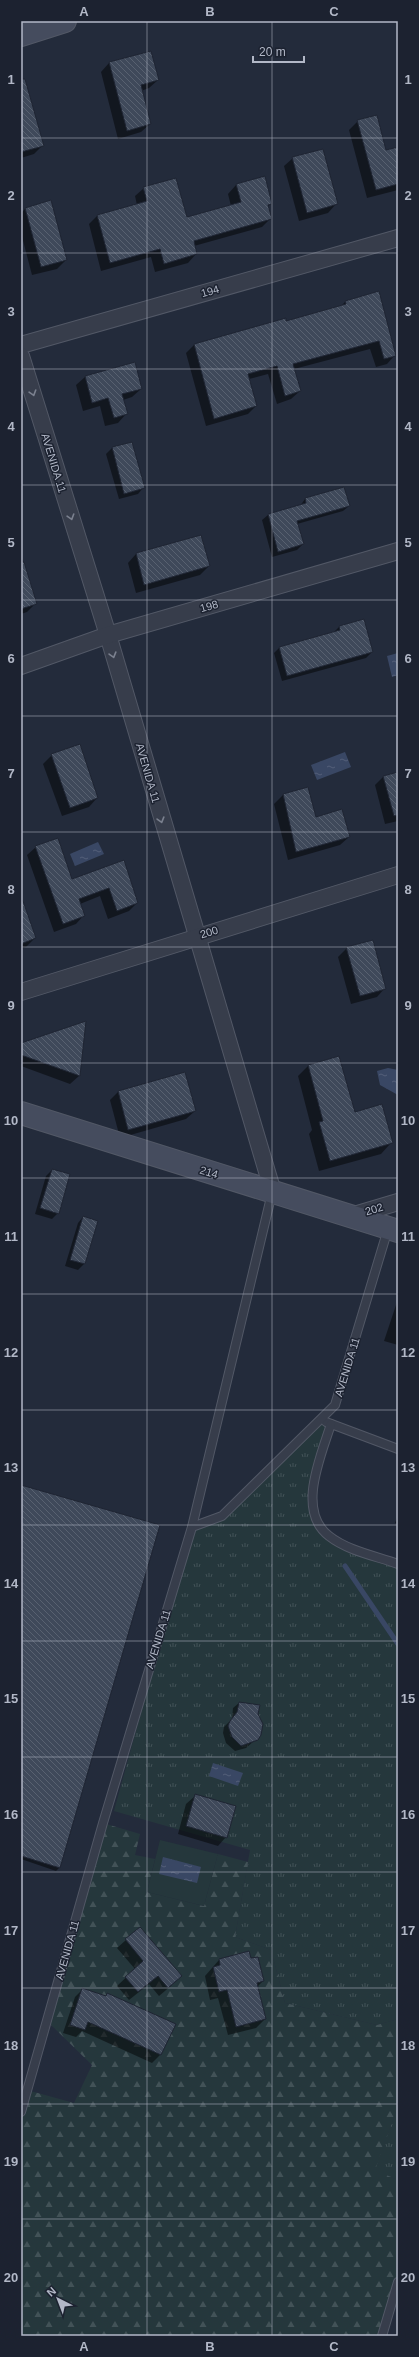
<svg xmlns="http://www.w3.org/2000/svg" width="419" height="2357" viewBox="0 0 419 2357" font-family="Helvetica,sans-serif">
<defs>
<pattern id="grass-tufts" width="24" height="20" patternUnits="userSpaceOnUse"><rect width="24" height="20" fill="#25373c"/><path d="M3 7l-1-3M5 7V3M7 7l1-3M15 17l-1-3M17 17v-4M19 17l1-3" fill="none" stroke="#425257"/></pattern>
<pattern id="forest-firs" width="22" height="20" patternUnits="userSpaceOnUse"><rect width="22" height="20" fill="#25373c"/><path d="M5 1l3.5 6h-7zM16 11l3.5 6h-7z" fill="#425257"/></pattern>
<pattern id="water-ripples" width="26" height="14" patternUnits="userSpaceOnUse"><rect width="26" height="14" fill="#394764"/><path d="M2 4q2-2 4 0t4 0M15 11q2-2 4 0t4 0" fill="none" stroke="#535f79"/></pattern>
<pattern id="building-back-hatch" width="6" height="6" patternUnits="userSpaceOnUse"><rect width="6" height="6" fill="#3f495a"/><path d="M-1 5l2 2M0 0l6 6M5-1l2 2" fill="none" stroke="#586170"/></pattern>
</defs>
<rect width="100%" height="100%" fill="#232b3b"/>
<g fill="url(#grass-tufts)">
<polygon points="322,1420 331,1424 314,1485 315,1520 330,1537 398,1564 398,2019 377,2025 285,2003 271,1950 235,1937 250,1850 114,1811 192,1527 222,1516"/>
<polygon points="398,2106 398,2180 374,2171"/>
</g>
<polygon fill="url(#forest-firs)" points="103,1823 140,1834 135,1855 155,1859 147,1892 204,1906 218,1854 248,1862 235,1937 271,1950 285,2003 377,2025 398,2019 398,2106 375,2170 398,2180 398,2278 380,2336 21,2336 21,2111 27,2090 74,2103 92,2065 47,2021"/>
<polygon fill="#25373c" points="160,1840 218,1854 204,1906 147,1892"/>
<g fill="url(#water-ripples)">
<polygon points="398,653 398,675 392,677 387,656"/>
<polygon points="345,752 351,767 317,780 311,765"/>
<polygon points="98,842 104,854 75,866 70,854"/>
<polygon points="388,1068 398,1070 398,1095 380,1085 377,1071"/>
<polygon points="213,1763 243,1773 238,1786 209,1776"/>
<polygon points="163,1857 201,1867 197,1883 159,1874"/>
</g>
<g fill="#0007">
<polygon points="151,52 158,80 149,88 141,91 150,124 141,132 118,139 101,72 109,63"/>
<polygon points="21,103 42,146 34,154 21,158"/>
<polygon points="358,121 385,152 398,148 398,190 367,198 349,130"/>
<polygon points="293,158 336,204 328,213 299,221 284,166"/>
<polygon points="236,185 271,203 268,207 271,218 262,227 194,246 196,254 188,263 155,272 151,257 101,271 89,224 97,216 137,205 135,196 144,188 186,218 231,206 228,194"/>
<polygon points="25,209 66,260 57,269 32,275 21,233 21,213"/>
<polygon points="345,302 395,355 387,364 376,367 370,349 294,369 300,391 291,399 277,404 268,374 249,379 256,406 248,414 206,426 186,353 194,345 285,319 286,322 340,307"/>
<polygon points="134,363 141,389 132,397 123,400 126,414 118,423 105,426 100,406 83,411 76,385 85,377"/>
<polygon points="131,443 143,488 138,494 119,499 106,454 112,448"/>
<polygon points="305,499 349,506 343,511 297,524 303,544 297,550 272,557 262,520 268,515 300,506"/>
<polygon points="201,536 209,566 200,575 136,593 128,563 136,554"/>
<polygon points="21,555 36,603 27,612 21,614"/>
<polygon points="339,627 372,652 366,658 282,681 274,653 280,647 334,632"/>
<polygon points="79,745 97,798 89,807 62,816 43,764 52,755"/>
<polygon points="398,773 398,821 385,824 375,785 383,777"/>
<polygon points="307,789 315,818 349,837 340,845 288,860 274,804 283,795"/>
<polygon points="36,847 71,880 124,861 137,903 129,911 108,919 100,896 80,904 84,915 76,924 54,932 27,855"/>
<polygon points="21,897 35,938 26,947 21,949"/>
<polygon points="347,948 385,988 377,997 351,1004 338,957"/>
<polygon points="85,1023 79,1076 70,1084 21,1066 21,1044"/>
<polygon points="308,1066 354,1113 391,1143 381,1154 319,1171 309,1134 312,1130 298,1076"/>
<polygon points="118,1092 195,1111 186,1119 120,1138 110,1100"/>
<polygon points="52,1170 58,1213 52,1219 35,1214 46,1176"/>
<polygon points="83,1217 84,1264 78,1270 65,1266 78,1223"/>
<polygon points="398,1299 398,1345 384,1341"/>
<polygon points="21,1486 159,1525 59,1868 56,1871 21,1859"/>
<polygon points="398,1515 398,1524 395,1523"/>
<polygon points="239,1703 254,1741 246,1748 235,1751 226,1743 223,1733 224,1727 232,1719 233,1708"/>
<polygon points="195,1796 226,1837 218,1846 178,1834 186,1804"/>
<polygon points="126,1940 172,1985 159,1996 149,1984 129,2000 117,1986 135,1969 117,1948"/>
<polygon points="219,1960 263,1981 257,1987 265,2019 256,2028 228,2035 218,1998 210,2000 205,1976"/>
<polygon points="83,1989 105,1997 108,1994 160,2055 152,2063 82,2031 76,2037 63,2033 75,1997"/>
</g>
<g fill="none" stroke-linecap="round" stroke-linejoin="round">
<polyline stroke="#394764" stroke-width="5" points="345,1566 398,1644"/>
</g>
<g fill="url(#building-back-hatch)" stroke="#1e2432">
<polygon points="151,51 159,80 141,85 151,124 127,131 109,62"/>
<polygon points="21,79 25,79 44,146 21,152"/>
<polygon points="377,115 386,150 398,147 398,184 376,190 357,120"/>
<polygon points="323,149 338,204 307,213 292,157"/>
<polygon points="265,176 272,204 268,205 272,219 194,241 197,254 164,264 160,249 110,263 97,215 147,201 143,187 176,178 187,217 241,202 236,184"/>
<polygon points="51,200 67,260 41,267 25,208"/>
<polygon points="379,291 396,356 384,359 379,341 293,364 301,391 285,396 277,366 248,374 257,406 214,419 194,344 286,318 286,321 346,304 345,301"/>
<polygon points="135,362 142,389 122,394 128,414 114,418 108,398 92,403 85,376"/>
<polygon points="132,442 145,488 124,494 112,447"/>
<polygon points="344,487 350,506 297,521 304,544 278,552 268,514 306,503 305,498"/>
<polygon points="201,535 210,566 144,585 136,553"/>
<polygon points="21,562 24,562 37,604 21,609"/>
<polygon points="364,619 373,652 287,676 279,647 340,630 339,626"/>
<polygon points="80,744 98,798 70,808 51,754"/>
<polygon points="398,772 398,815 394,816 383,776"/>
<polygon points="308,787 316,817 342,809 350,837 296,852 283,794"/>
<polygon points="58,838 72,879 124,860 138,903 117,911 109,888 79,899 85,916 63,924 35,846"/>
<polygon points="21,901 23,901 36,938 21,944"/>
<polygon points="373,940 386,989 360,996 346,947"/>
<polygon points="86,1021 80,1076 21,1055 21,1043"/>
<polygon points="339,1056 355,1112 382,1104 393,1143 330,1161 319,1122 323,1121 308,1065"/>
<polygon points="185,1072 196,1111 128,1130 118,1091"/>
<polygon points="52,1169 70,1174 59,1214 40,1208"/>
<polygon points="83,1216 98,1221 85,1264 70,1260"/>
<polygon points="21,1485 160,1525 60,1868 21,1856"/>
<polygon points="239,1702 260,1705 258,1714 263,1724 261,1735 258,1740 241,1746 232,1737 228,1726 230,1721 237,1712"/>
<polygon points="195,1794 236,1806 227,1838 186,1826"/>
<polygon points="140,1927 182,1976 168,1988 158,1976 138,1992 125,1977 143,1961 125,1939"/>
<polygon points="249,1951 251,1958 258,1957 264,1981 257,1983 266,2019 236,2027 227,1990 219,1992 213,1967 220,1965 219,1959"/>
<polygon points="82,1988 106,1996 107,1993 176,2024 161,2055 88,2022 85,2030 70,2025"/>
</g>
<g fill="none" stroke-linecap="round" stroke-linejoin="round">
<g stroke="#525866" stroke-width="10">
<g id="lane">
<polyline points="326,1422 398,1449"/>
<path d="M331,1424C321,1456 296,1511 329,1536C348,1551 376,1556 398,1564"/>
<polyline points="192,1527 272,1193"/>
<polyline points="21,2112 103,1823 192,1527 222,1516 335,1405 388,1229"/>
<polyline points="382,2336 398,2282"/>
</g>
</g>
<g stroke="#525866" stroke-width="18">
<g id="street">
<polyline points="21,345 398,238"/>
<polyline points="21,356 108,635 273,1192"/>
<polyline points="21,666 108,635 398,551"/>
<polyline points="21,992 398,875"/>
<polyline points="351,1216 398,1202"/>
</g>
</g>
<g stroke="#525866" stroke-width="24">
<g id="secondary">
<polyline points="21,35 65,21"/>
<polyline points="21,1113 398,1231"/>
</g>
</g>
<use href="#lane" stroke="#373d4b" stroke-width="8"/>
<use href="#street" stroke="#373d4b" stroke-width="16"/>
<use href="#secondary" stroke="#454c5e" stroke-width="22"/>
</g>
<defs><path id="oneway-chevron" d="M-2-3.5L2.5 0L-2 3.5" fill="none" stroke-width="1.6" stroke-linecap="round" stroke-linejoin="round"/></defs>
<g stroke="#7b818f">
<use href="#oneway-chevron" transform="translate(33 393) rotate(73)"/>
<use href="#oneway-chevron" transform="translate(71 517) rotate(73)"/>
<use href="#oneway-chevron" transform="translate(113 655) rotate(74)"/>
<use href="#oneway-chevron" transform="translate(161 820) rotate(74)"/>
</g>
<path fill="none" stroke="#b2b8c7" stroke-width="1" stroke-opacity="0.55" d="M147,21V2336M272,21V2336M21,138H398M21,253H398M21,369H398M21,485H398M21,600H398M21,716H398M21,832H398M21,947H398M21,1063H398M21,1178H398M21,1294H398M21,1410H398M21,1525H398M21,1641H398M21,1757H398M21,1872H398M21,1988H398M21,2104H398M21,2219H398"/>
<g text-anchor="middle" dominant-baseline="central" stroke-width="3" stroke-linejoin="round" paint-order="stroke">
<g font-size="11" fill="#b2b8c7" stroke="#1c2230">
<text transform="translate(210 291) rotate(-16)">194</text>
<text transform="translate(54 463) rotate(73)">AVENIDA 11</text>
<text transform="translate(209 606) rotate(-16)">198</text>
<text transform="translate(148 773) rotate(74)">AVENIDA 11</text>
<text transform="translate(209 932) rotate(-17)">200</text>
<text transform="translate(209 1172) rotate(17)">214</text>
<text transform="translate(374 1209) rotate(-17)">202</text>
<text transform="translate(347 1367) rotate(-73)">AVENIDA 11</text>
<text transform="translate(158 1639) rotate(-73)">AVENIDA 11</text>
<text transform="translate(67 1950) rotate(-74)">AVENIDA 11</text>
</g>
</g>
<rect width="419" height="2357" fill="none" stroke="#1c2230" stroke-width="44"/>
<g transform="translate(58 2299) rotate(318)" stroke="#1c2230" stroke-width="3" paint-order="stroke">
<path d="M0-3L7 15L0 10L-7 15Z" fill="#b2b8c7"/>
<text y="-6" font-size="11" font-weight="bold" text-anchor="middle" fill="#b2b8c7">N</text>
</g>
<path d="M253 56v6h51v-6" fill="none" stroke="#b2b8c7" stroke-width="2"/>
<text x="259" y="56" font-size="12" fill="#b2b8c7" stroke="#1c2230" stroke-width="3" paint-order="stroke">20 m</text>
<rect x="22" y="22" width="375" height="2313" fill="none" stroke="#b2b8c7" stroke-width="1.5"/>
<g font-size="13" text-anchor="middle" font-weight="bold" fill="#b2b8c7">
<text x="84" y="16">A</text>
<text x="210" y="16">B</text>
<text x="334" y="16">C</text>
<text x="11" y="84">1</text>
<text x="408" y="84">1</text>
<text x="11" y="200">2</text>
<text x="408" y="200">2</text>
<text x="11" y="316">3</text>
<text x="408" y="316">3</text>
<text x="11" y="431">4</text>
<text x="408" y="431">4</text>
<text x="11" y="547">5</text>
<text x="408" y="547">5</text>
<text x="11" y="663">6</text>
<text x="408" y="663">6</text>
<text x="11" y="778">7</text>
<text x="408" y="778">7</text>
<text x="11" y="894">8</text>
<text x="408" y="894">8</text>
<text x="11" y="1010">9</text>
<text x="408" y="1010">9</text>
<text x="11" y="1125">10</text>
<text x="408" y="1125">10</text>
<text x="11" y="1241">11</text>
<text x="408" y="1241">11</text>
<text x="11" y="1357">12</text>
<text x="408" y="1357">12</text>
<text x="11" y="1472">13</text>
<text x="408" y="1472">13</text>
<text x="11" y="1588">14</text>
<text x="408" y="1588">14</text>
<text x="11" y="1703">15</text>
<text x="408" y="1703">15</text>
<text x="11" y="1819">16</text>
<text x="408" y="1819">16</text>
<text x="11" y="1935">17</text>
<text x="408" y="1935">17</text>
<text x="11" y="2050">18</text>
<text x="408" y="2050">18</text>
<text x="11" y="2166">19</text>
<text x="408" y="2166">19</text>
<text x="11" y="2282">20</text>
<text x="408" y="2282">20</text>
<text x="84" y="2351">A</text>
<text x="210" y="2351">B</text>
<text x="334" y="2351">C</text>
</g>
</svg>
